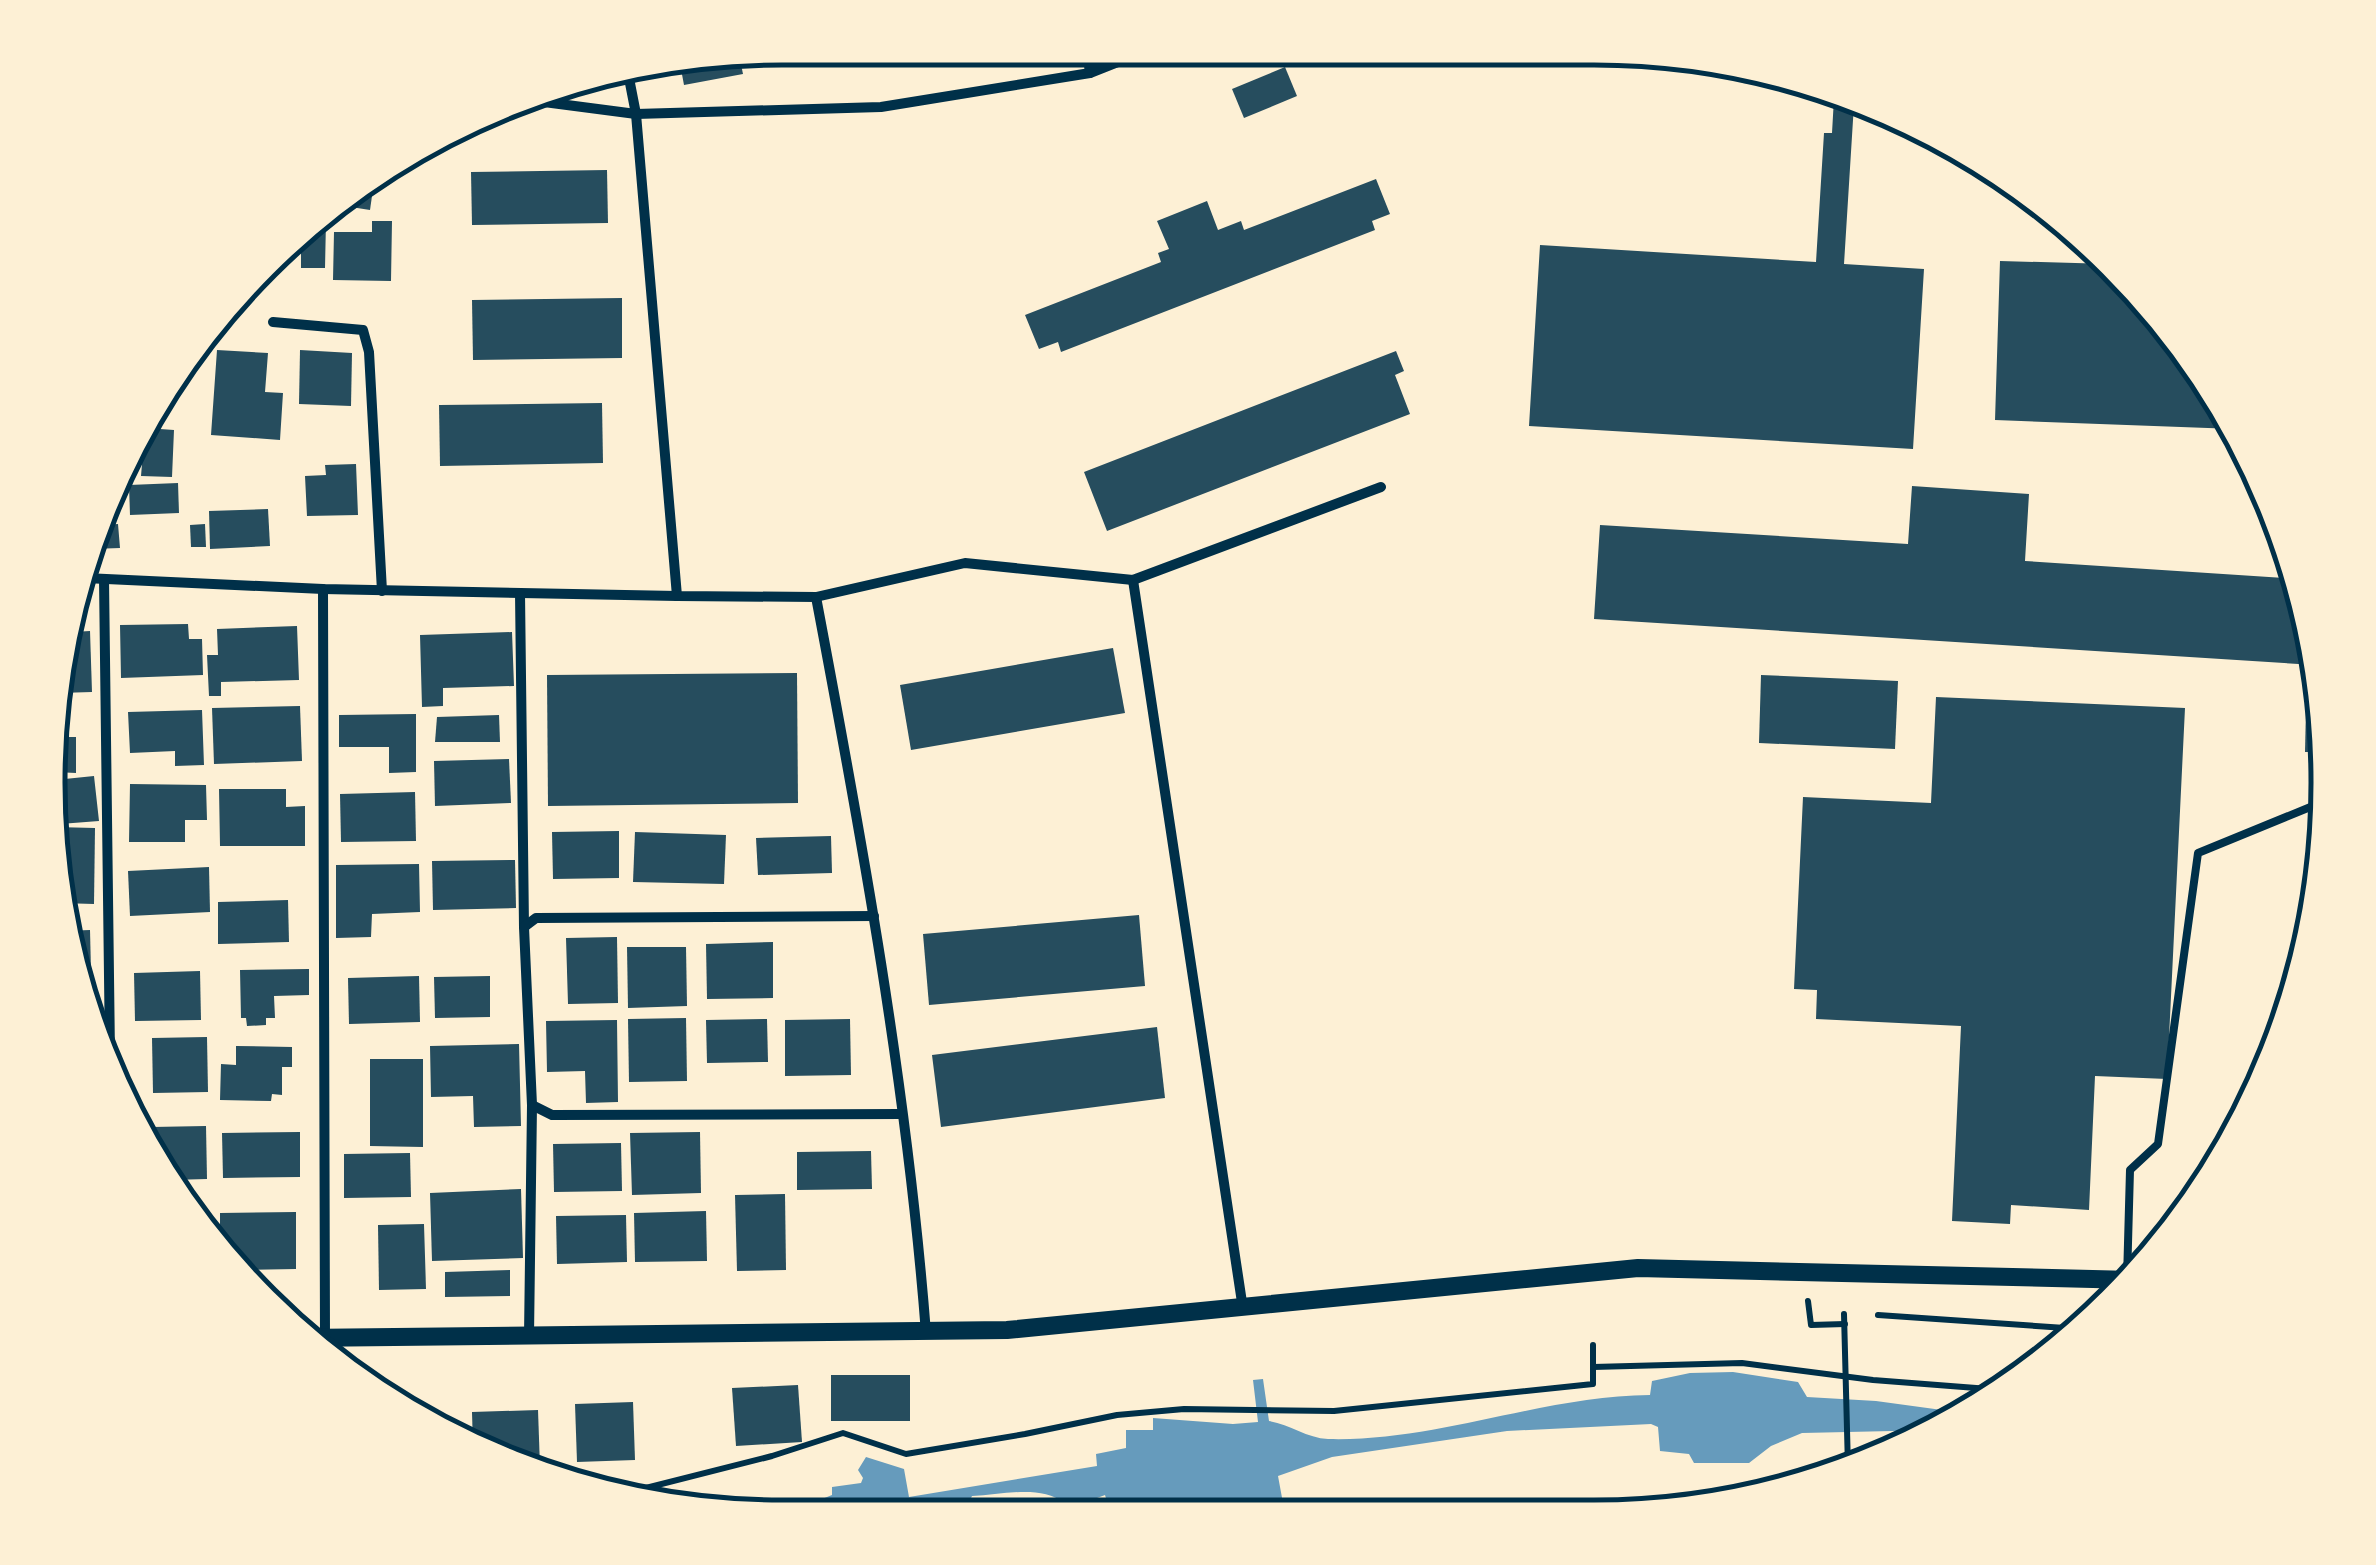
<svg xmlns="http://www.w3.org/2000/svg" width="2376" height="1565" viewBox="0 0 2376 1565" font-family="Rubik,sans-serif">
<rect width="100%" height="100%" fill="#fdf0d5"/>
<path fill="#669bbc" d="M1733,1372L1798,1382L1807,1397L1876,1401L1964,1413L1938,1430L1802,1433L1771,1446L1749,1463H1694L1689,1454L1660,1451L1658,1427L1651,1424L1507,1431L1332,1457L1278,1476L1285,1514L1138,1513L1136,1506L1110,1511L1105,1495L1089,1501L1065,1503C1039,1484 1003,1495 972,1496L964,1513L745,1511L822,1499L832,1495V1487L861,1483L863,1478L858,1470L866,1457L904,1469L909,1497L1097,1466L1096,1454L1126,1448V1430H1153V1418L1233,1424L1258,1422L1253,1380L1263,1379L1269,1421C1289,1424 1307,1438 1328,1439C1437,1442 1541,1396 1650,1395L1652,1381L1690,1373Z"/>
<g fill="#264d5e">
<polygon points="739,55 743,74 684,85 680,64"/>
<polygon points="1285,67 1297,96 1244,118 1232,89"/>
<polygon points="1744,70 1790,84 1789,86 1743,83"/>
<polygon points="1834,98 1854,104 1844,264 1924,269 1913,449 1529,426 1540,245 1816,262 1824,133 1832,133"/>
<polygon points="607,170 608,223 472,225 471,172"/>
<polygon points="1376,179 1390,214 1372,221 1375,230 1061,352 1058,342 1039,349 1025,315 1161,262 1158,253 1169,249 1157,221 1207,201 1218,230 1241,221 1244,230"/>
<polygon points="364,181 374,182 370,210 338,205"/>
<polygon points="321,221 326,221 325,268 301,268 301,253 287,253"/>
<polygon points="372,221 392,221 391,281 333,280 334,232 372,232"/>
<polygon points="2000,261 2110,264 2177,336 2235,429 1995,420"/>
<polygon points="622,298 622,358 473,360 472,300"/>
<polygon points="217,350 268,353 265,392 283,393 280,440 211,435"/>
<polygon points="300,350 352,353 351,406 299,404"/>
<polygon points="1396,351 1404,371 1395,375 1410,414 1107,531 1084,472"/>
<polygon points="602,403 603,463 440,466 439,405"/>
<polygon points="146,428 174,430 172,477 141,476 142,464 126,463"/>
<polygon points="356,464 358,515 307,516 305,476 326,475 325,465"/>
<polygon points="178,483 179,513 130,515 129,485"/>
<polygon points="1912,486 2029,494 2025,561 2298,579 2315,665 1594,619 1600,525 1908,544"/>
<polygon points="103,509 103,525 118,524 120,548 92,549"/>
<polygon points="268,509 270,546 210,549 209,511"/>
<polygon points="205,524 206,547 191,547 190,525"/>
<polygon points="188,624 189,639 202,639 203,675 121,678 120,625"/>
<polygon points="297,626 299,680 221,682 221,696 209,696 207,655 218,655 217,629"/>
<polygon points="90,631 92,692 59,693 73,632"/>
<polygon points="512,632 514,686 443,688 443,706 422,707 420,635"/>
<polygon points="1113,648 1125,713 911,750 900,685"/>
<polygon points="797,673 798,803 548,806 547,675"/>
<polygon points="1761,675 1898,681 1895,749 1759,743"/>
<polygon points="1936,697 2185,708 2167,1079 2095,1076 2089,1210 2011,1205 2010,1224 1952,1221 1961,1026 1816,1019 1817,990 1794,989 1803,797 1931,803"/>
<polygon points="300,706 302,761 214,764 212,708"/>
<polygon points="2306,708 2322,708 2326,752 2305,752"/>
<polygon points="202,710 204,765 175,766 175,751 130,753 128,712"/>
<polygon points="416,714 416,772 389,773 389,747 339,747 339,715"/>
<polygon points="499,715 500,742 435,742 437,717"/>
<polygon points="49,737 76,737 76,773 55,772 55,780 94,776 99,821 60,824"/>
<polygon points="509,759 511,803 435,806 434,761"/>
<polygon points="130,784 206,785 207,820 185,820 185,842 129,842"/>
<polygon points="219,789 286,789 286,807 305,806 305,846 220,846"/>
<polygon points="415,792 416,841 341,842 340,794"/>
<polygon points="55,827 95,828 94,904 60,903"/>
<polygon points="619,831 619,878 553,879 552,832"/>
<polygon points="635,832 726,835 724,884 633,882"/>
<polygon points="831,836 832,873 758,875 756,838"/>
<polygon points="515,860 516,908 433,910 432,861"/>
<polygon points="419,864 420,912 372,914 371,937 336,938 336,865"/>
<polygon points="209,867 210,912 130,916 128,871"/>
<polygon points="288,900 289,942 218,944 218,902"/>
<polygon points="1139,915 1145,986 929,1005 923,934"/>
<polygon points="90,930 91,971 78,971 63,931"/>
<polygon points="617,937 618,1003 568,1004 566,938"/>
<polygon points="773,942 773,998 707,999 706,944"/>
<polygon points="627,947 686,947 687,1006 628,1008"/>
<polygon points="309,969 309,995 274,996 275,1018 266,1018 266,1025 247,1026 246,1018 241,1018 240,970"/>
<polygon points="200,971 201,1020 135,1021 134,973"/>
<polygon points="419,976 420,1022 349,1024 348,978"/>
<polygon points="490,976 490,1017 435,1018 434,977"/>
<polygon points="686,1018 687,1081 629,1082 628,1019"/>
<polygon points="767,1019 768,1062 707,1063 706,1020"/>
<polygon points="850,1019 851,1075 785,1076 785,1020"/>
<polygon points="617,1020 618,1102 586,1103 585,1071 547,1072 546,1021"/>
<polygon points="1157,1027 1165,1098 941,1127 932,1055"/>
<polygon points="207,1037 208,1092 153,1093 152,1038"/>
<polygon points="519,1044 521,1126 474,1127 473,1096 431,1097 430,1046"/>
<polygon points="236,1046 292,1047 292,1067 282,1067 282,1095 272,1094 271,1101 220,1100 221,1064 236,1065"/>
<polygon points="370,1059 423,1059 423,1147 370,1146"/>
<polygon points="206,1126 207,1179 171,1180 152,1157 152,1127"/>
<polygon points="300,1132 300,1177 223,1178 222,1133"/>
<polygon points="700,1132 701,1193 632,1195 630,1133"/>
<polygon points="621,1143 622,1191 554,1192 553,1144"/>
<polygon points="871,1151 872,1189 797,1190 797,1152"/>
<polygon points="410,1153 411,1197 344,1198 344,1154"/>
<polygon points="521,1189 523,1258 432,1261 430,1193"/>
<polygon points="785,1194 786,1270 737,1271 735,1195"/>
<polygon points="706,1211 707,1261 635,1262 634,1213"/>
<polygon points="296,1212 296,1269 245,1270 220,1240 220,1213"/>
<polygon points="626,1215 627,1262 557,1264 556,1216"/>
<polygon points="424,1224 426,1289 379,1290 378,1225"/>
<polygon points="510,1270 510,1296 445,1297 445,1272"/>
<rect x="831" y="1375" width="79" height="46"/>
<polygon points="798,1385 802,1442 736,1446 732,1388"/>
<polygon points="633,1402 635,1460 577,1462 575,1404"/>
<polygon points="538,1410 540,1467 473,1447 472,1412"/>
</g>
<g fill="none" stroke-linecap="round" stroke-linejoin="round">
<g stroke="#003049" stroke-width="6">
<polyline points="1808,1301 1811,1325 1845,1324"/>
<polyline points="1844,1314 1848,1468"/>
<polyline points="1878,1315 2080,1329"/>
<polyline points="1593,1367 1742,1363 1873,1380 2002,1390"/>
<polyline points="626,1493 772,1456 843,1433 906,1454 1025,1434 1117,1415 1184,1409 1334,1411 1593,1384 1593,1345"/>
</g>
<polyline stroke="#003049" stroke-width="8" points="2127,1280 2130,1170 2158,1144 2198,853 2325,801"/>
<g stroke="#003049" stroke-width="10">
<polyline points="1087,50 1090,73"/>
<path d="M628,73L636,114L677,596L816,597C862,840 907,1086 926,1333"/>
<polyline points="521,99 636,114 881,107 1090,73 1148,50"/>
<polyline points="273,322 363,330 369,352 382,591"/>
<polyline points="85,578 323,589 677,596"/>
<polyline points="104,579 110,1055"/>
<polyline points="1133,580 1243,1309"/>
<polyline points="323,589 325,1338"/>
<polyline points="520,593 524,927 532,1105 529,1336"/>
<polyline points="816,597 965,563 1133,580 1381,487"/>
<polyline points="524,927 536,918 874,916"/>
<polyline points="532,1105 552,1115 901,1114"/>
</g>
<polyline stroke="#003049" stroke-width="18" points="302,1338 1007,1330 1638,1268 2133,1280"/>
</g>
<path d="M0 0H2376V1565H0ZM782 65H1594A717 717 0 0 1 2311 782V783A717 717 0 0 1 1594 1500H782A717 717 0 0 1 65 783V782A717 717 0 0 1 782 65Z" fill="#fdf0d5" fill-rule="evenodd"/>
<path fill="none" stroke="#003049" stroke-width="5" d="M782 65H1594A717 717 0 0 1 2311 782V783A717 717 0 0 1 1594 1500H782A717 717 0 0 1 65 783V782A717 717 0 0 1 782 65Z"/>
</svg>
